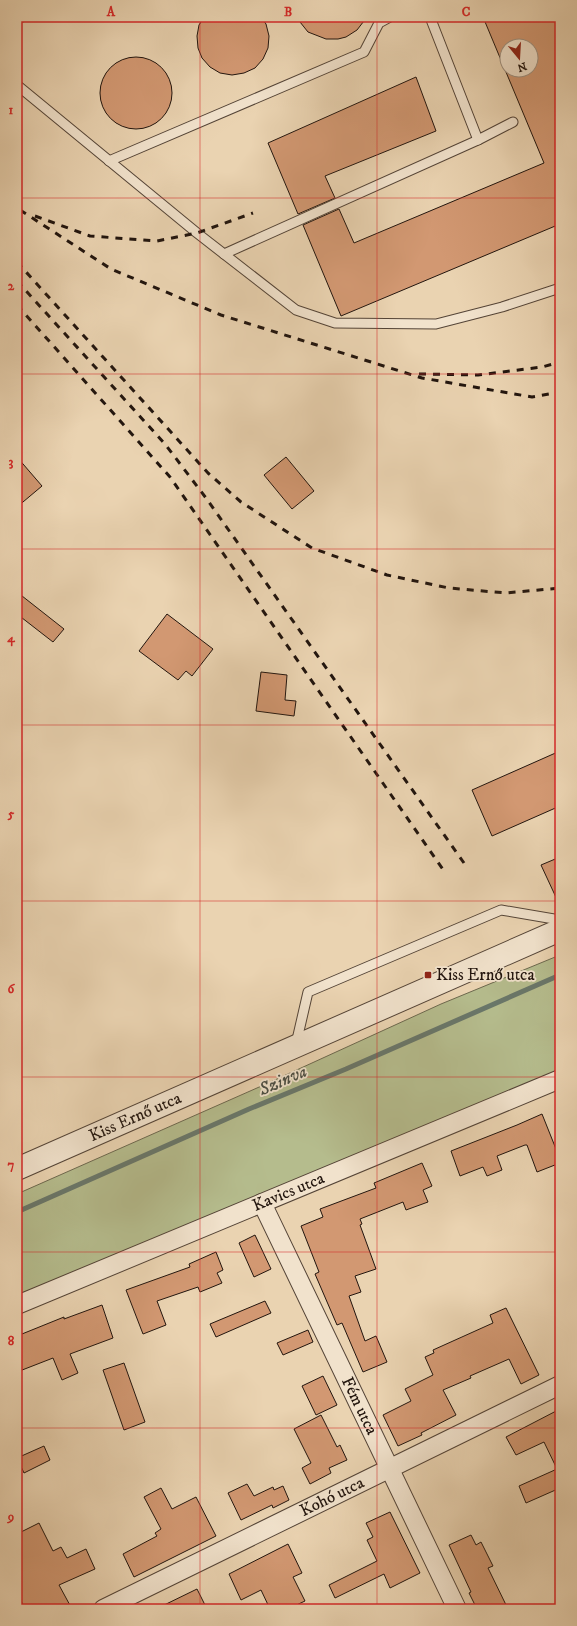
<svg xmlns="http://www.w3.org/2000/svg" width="577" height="1626" viewBox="0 0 577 1626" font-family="'IM FELL DW Pica',serif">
<rect width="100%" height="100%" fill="#ead3b1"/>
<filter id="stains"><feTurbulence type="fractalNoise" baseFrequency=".005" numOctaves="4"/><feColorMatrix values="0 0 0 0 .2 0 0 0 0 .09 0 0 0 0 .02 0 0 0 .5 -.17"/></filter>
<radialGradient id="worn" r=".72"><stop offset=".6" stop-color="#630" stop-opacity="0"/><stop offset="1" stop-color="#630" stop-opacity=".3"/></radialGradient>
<polygon fill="#b5bc8d" stroke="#6c684e" points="560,955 560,1071 17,1299 17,1194 266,1084 441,1004"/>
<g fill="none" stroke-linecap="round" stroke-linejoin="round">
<polyline stroke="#69776a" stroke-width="5" points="17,1212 249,1109 346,1069 560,975"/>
</g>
<g fill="#d29872" stroke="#22150e" fill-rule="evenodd">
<polygon points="204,17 261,17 266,24 269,36 268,48 263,59 255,68 244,73 232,75 220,73 210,67 202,58 198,48 197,36 199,25"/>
<polygon points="296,17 367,17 357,30 346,37 338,39 326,39 308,32"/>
<path d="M483,17H560V224L341,316L303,225L339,209L354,243L544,163ZM507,46H531V70H507Z"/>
<circle cx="136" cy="93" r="36"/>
<polygon points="416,77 436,131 325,176 335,198 298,214 268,143"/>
<polygon points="17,457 42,486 17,507"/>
<polygon points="286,457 314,491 292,509 264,475"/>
<polygon points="17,592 64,629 53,642 17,614"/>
<polygon points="167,614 213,649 192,676 186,671 178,680 139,651"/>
<polygon points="261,672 287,675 285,700 296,701 294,716 256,711"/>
<polygon points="560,751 560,806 492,836 472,790"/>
<polygon points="560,857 560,906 541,865"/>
<polygon points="542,1114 560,1159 560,1163 537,1172 527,1145 525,1145 497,1156 502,1170 487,1176 483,1167 460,1176 451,1151 517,1125"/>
<polygon points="422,1163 432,1186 423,1190 428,1202 406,1210 403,1202 360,1219 362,1224 360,1225 376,1269 355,1276 361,1292 349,1296 365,1341 376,1336 387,1362 363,1372 342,1323 337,1325 315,1274 319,1272 301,1226 323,1217 320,1209 376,1188 374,1183"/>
<polygon points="255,1235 271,1269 254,1277 239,1243"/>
<polygon points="216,1252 223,1270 217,1273 222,1283 200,1292 198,1287 157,1301 166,1325 143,1334 126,1290 190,1267 189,1264"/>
<polygon points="265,1301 271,1313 216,1337 210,1324"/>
<polygon points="102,1305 113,1338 70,1354 78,1373 62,1380 53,1358 17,1372 17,1336 64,1317 64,1319"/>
<polygon points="506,1308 539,1375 521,1384 509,1359 470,1376 471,1378 443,1390 456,1415 421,1433 422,1435 398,1446 383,1415 411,1401 405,1389 433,1375 425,1357 434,1353 433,1350 493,1323 490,1315"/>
<polygon points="308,1330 313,1342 283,1355 277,1343"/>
<polygon points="124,1363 145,1422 124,1430 103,1370"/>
<polygon points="323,1376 337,1405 316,1415 302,1386"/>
<polygon points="560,1409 560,1488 526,1503 519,1486 557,1469 544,1442 516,1455 506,1437"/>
<polygon points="321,1415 337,1447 340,1445 347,1460 329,1468 331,1473 310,1484 302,1468 311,1463 294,1429"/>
<polygon points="44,1446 50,1460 24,1473 17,1458"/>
<polygon points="247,1484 254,1496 273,1487 274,1490 283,1486 289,1500 273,1508 272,1505 241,1520 228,1493"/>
<polygon points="161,1488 172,1509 196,1497 216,1536 134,1577 123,1554 157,1536 155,1533 161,1529 144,1497"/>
<polygon points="390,1512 420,1573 390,1588 384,1574 335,1598 329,1585 377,1561 367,1540 373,1537 366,1523"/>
<polygon points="39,1523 53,1551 61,1547 67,1558 86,1549 95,1569 59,1585 72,1609 25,1609 17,1593 17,1534"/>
<polygon points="471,1535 476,1545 481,1542 493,1566 488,1568 508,1609 477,1609 469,1593 471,1592 449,1545"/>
<polygon points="288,1544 302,1573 293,1577 305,1601 288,1609 270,1609 261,1590 241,1600 229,1574"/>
<polygon points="197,1589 207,1609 156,1609"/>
</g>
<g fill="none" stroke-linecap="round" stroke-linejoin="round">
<g stroke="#544437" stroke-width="11">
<g id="service">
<polyline points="430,17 478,140"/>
<polyline points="17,85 197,233 296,310 335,323 436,324 502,307 560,288"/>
<polyline points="109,161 364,52 379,23 390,17"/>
<polyline points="224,254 478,140 513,122"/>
<polyline points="296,1044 308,992 501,910 560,920"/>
</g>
</g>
<g stroke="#544437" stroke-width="20">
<g id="minor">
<path id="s1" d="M262,1203L457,1609"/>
<path id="s2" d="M17,1305L560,1079"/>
<path id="s3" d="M103,1609L560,1385"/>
</g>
</g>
<g stroke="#544437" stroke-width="24">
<g id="tertiary">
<path id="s4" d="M17,1169L560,930"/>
</g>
</g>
<use href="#service" stroke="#f1e2cc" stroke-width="9"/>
<use href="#minor" stroke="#f1e2cc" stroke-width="18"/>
<use href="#tertiary" stroke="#f1e2cc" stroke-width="22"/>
<g stroke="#22150e" stroke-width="3" stroke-dasharray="7 7" stroke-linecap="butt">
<polyline points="17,21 53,20 67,17"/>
<polyline points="20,210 111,269 221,315 422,378 532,397 560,392"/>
<polyline points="35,216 90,236 157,241 197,233 253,213"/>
<polyline points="17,262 208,473 241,502 312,548 387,575 449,588 506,593 560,588"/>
<polyline points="17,281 165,444 206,498 464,863"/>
<polyline points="17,305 170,477 444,871"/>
<polyline points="419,374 478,375 542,367 560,362"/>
</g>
</g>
<path fill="none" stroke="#d62828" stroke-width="1" stroke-opacity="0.55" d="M200,17V1609M377,17V1609M17,198H560M17,374H560M17,549H560M17,725H560M17,901H560M17,1077H560M17,1252H560M17,1428H560"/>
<rect fill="#8f2418" stroke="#f1e2cc" stroke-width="1.5" x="424" y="971" width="8" height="8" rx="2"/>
<g text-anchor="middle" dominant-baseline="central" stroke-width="3.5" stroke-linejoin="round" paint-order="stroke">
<g font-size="17" fill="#22150e" stroke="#f1e2cc" text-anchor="start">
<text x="436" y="975">Kiss Ernő utca</text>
</g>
<g font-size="17" fill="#22150e" stroke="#f1e2cc">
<text stroke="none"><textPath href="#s4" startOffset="129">Kiss Ernő utca</textPath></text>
<text stroke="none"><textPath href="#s2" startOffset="294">Kavics utca</textPath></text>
<text stroke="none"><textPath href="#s1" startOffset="225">Fém utca</textPath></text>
<text stroke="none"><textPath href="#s3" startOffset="255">Kohó utca</textPath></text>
</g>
<g font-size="18" font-style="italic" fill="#4b4e44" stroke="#f1e2cc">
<text transform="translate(283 1081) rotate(-24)">Szinva</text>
</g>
</g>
<rect width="577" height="1626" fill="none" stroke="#ead3b1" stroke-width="44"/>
<g transform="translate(519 58) rotate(162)"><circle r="19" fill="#f1e2cc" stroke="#9e9080"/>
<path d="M0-3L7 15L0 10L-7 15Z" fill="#8f2418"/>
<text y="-6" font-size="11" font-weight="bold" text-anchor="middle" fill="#22150e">N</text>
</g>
<rect x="22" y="22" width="533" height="1582" fill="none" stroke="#d62828" stroke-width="1.5"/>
<g font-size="13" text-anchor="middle" font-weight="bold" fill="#d62828">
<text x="111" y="16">A</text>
<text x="288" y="16">B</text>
<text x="466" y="16">C</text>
<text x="11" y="114">1</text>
<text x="11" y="290">2</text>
<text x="11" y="466">3</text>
<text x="11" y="642">4</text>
<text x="11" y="818">5</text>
<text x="11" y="993">6</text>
<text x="11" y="1169">7</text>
<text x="11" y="1345">8</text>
<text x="11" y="1521">9</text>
</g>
<rect width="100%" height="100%" filter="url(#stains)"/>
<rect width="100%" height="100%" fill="url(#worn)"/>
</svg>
